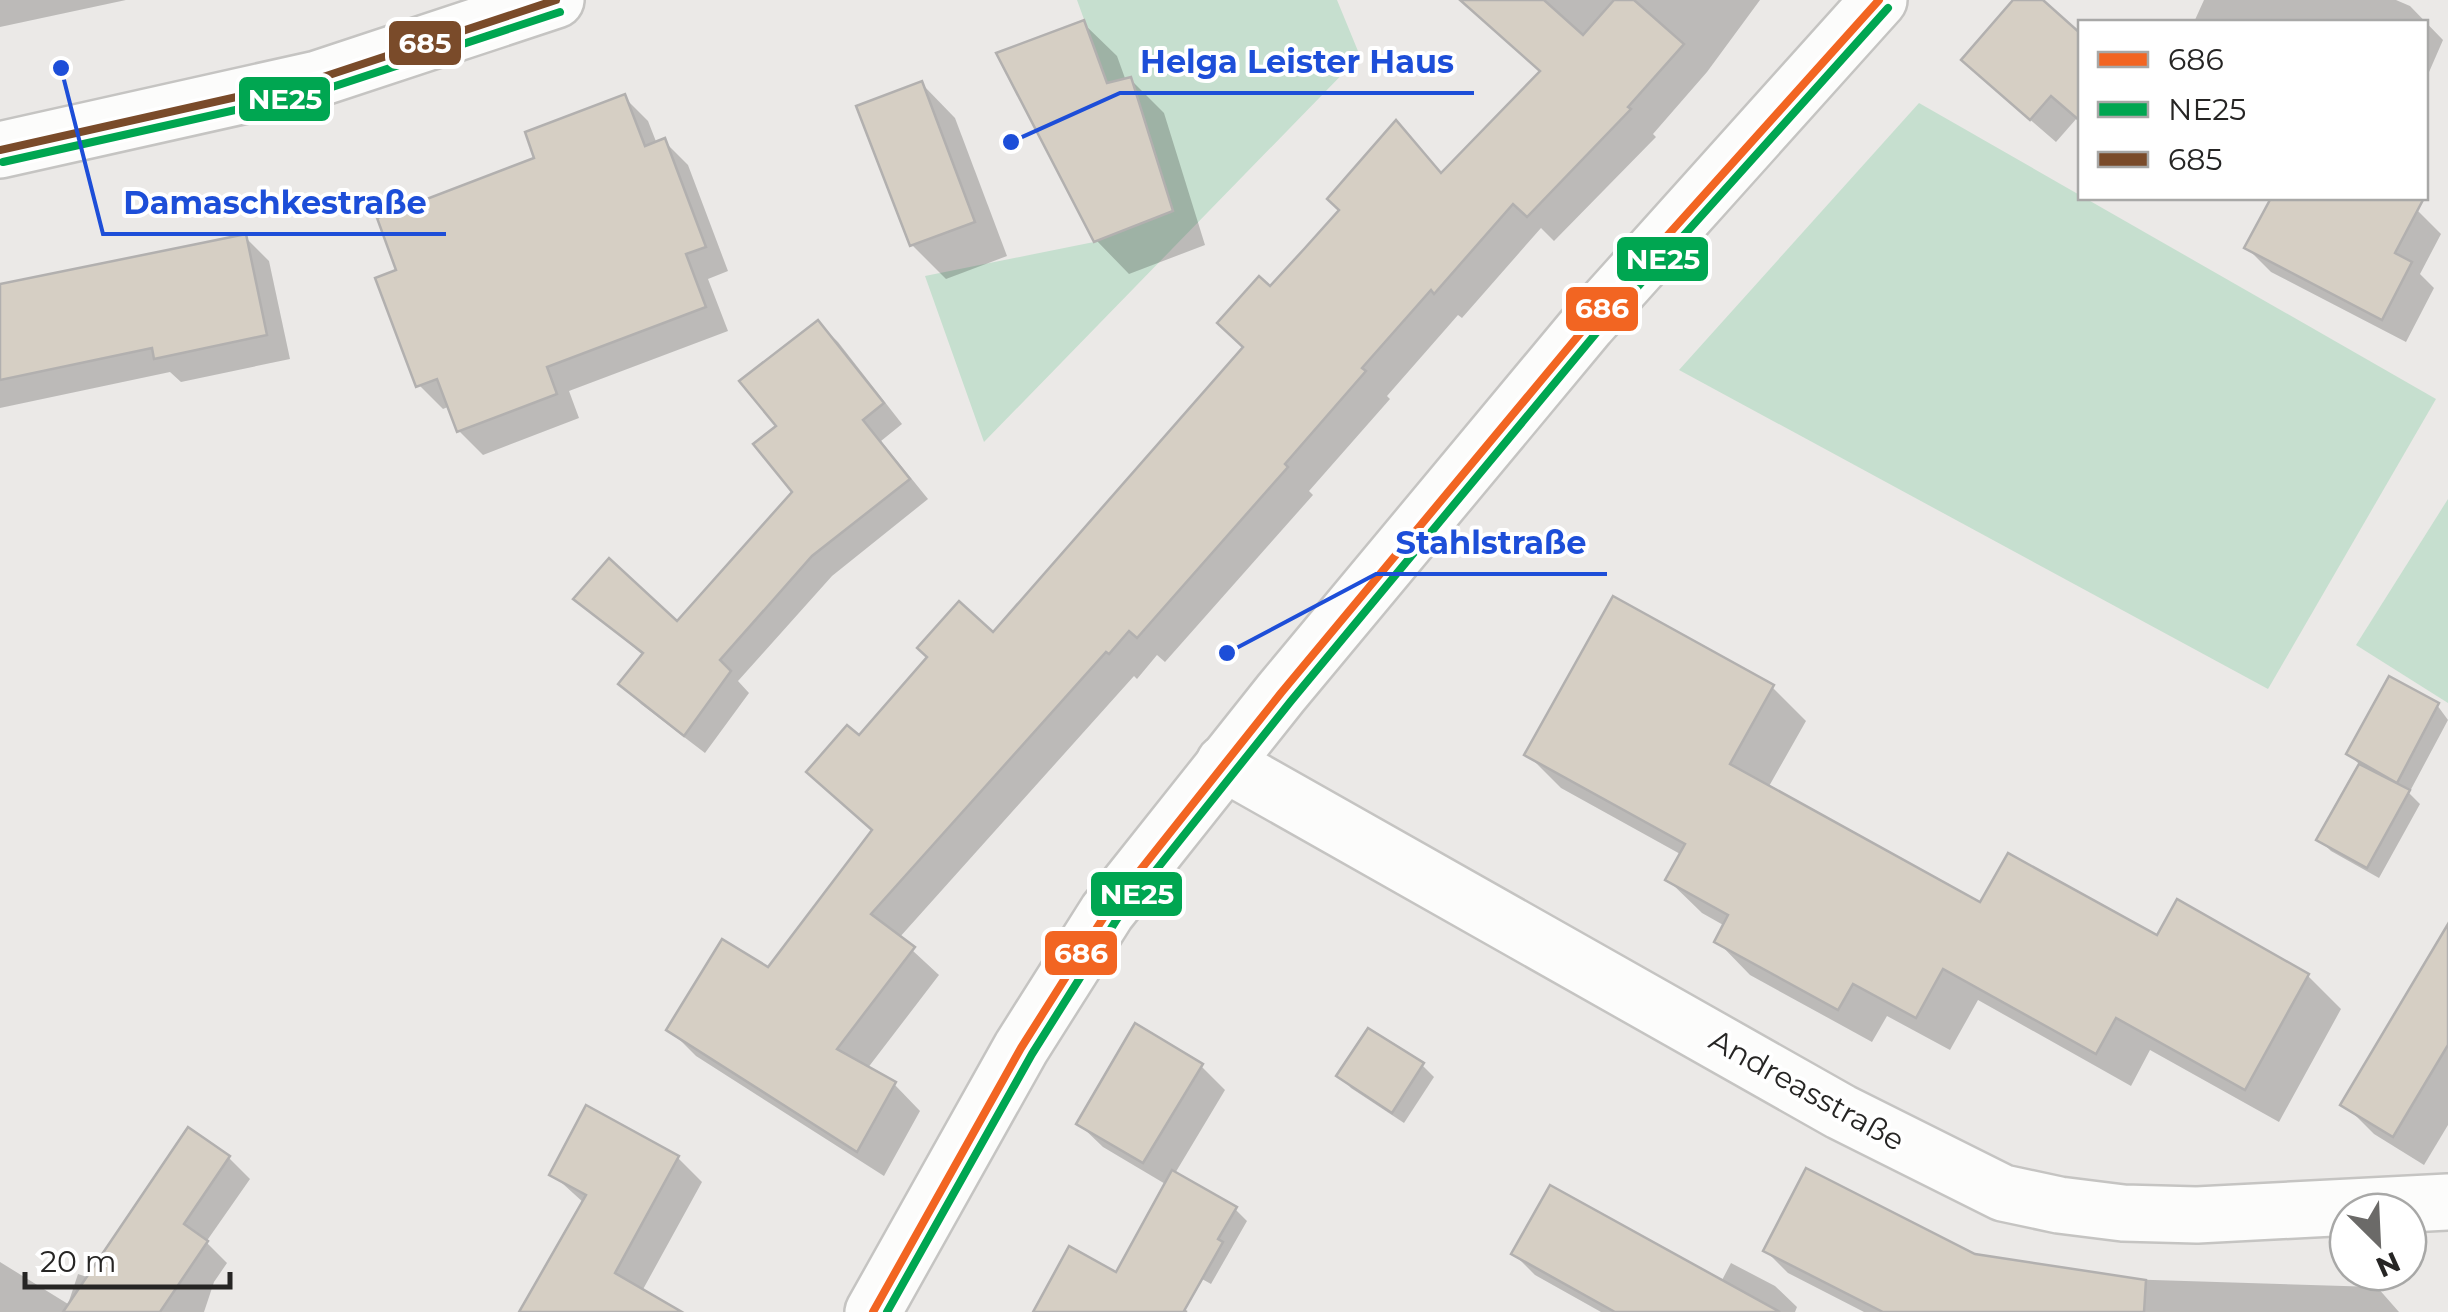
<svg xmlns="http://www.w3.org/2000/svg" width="2448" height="1312" viewBox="0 0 2448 1312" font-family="Montserrat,sans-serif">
<rect width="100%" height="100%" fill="#ebe9e7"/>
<g fill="#c6dfcf">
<polygon points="1077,0 1337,0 1360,56 984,442 925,276 1094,242 1173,211 1132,79 1107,83"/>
<polygon points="1919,103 2436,399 2268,689 1679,370"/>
<polygon points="2448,499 2448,703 2356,645"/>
</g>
<g fill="#0003">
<polygon points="0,0 126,0 0,27"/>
<polygon points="1494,0 1760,0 1707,72 1653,134 1656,137 1554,241 1541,228 1462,318 1458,315 1387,396 1390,399 1309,491 1313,495 1165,662 1157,655 1137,679 1134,676 899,938 939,975 867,1069 894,1084 920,1111 884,1176 696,1056 670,1030 769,970 874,832 809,772 859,738 994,635 1246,348 1270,289 1342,210 1396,124 1443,174 1542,73"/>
<polygon points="2017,0 2039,0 2080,36 2080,121 2077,118 2056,142 1989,84"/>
<polygon points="2204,0 2396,0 2410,6 2443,40 2426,79 2426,22 2194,22"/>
<polygon points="1083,23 1117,56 1126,81 1131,80 1164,113 1205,245 1129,274 1096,240"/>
<polygon points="922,84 955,118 1007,256 946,279 912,245"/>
<polygon points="624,97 648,121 657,144 664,141 688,165 728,271 708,279 728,331 569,391 579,418 483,455 459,431 450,406 443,409 419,385 399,272 538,159"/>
<polygon points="2274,198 2392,198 2417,210 2441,234 2420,274 2434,288 2406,342 2271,272 2247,248"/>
<polygon points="245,237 269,261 290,359 181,382 170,372 0,408 0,287"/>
<polygon points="818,323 838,342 902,424 881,441 928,499 832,576 738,681 749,693 705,753 641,704 622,684 644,656 577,599 677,624 795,493 780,427"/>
<polygon points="1772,687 1806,721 1768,788 1981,906 2158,939 2308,976 2341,1009 2279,1122 2150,1050 2131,1086 1978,1000 1950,1050 1887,1016 1872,1042 1750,975 1717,941 1725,926 1702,913 1668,880 1682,855 1561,788 1528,755"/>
<polygon points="2437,705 2448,720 2409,793 2420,804 2379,878 2331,851 2319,839 2361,766 2349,754"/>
<polygon points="2448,929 2448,1125 2424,1165 2374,1134 2344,1104"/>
<polygon points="1422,1065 1434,1077 1404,1123 1351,1088 1340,1076"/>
<polygon points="1201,1066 1225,1090 1174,1175 1235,1209 1247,1221 1211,1284 1150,1250 1167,1185 1103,1147 1079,1124"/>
<polygon points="587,1108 678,1158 702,1182 641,1293 661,1312 522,1312 584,1203 552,1174"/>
<polygon points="188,1130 229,1158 250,1179 206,1242 227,1263 214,1282 204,1312 0,1312 0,1262 68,1304 78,1274 90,1278"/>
<polygon points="1766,1251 1974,1257 2122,1279 2377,1287 2399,1312 1864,1312 1788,1273"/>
<polygon points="1514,1254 1721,1282 1731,1263 1775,1286 1797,1307 1795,1312 1601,1312 1535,1275"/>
</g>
<g fill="#d6cfc4" stroke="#b2b0af" stroke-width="2.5">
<polygon points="1460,0 1544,0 1583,35 1614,0 1634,0 1684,44 1628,107 1631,109 1527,217 1513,204 1434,294 1431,290 1362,368 1366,371 1285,464 1288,467 1137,638 1129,631 1109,654 1106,652 871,914 915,947 837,1049 896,1082 857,1152 666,1030 722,939 768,967 872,830 806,772 847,725 859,735 927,657 917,648 959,601 993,632 1243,347 1217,323 1259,276 1270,286 1305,248 1339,210 1327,199 1396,120 1441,173 1540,71"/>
<polygon points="2013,0 2043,0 2080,33 2080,121 2051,96 2030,120 1961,60"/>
<polygon points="1084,20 1107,83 1131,77 1173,211 1094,242 996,53"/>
<polygon points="922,81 975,222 910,246 856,106"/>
<polygon points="625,94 645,146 665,138 706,247 686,254 706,307 547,367 557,394 457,432 437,379 416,387 375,278 396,270 377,218 534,158 525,132"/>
<polygon points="2271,198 2424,198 2395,253 2412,262 2382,320 2244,248"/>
<polygon points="246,234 267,335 154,359 152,348 0,380 0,284"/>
<polygon points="818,320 884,403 863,420 910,479 812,556 720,660 731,671 684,736 618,684 643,653 573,599 609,558 677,621 792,492 753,444 776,426 739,381"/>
<polygon points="1613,596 1774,685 1730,764 1980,902 2008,853 2157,935 2177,899 2309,974 2245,1090 2116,1018 2096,1054 1943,969 1916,1018 1853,984 1838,1010 1714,942 1728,915 1665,880 1685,844 1524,755"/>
<polygon points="2389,676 2439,703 2397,783 2346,754"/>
<polygon points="2359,764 2410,790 2367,868 2316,840"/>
<polygon points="2448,924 2448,1045 2393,1137 2340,1105"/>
<polygon points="1135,1023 1203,1064 1143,1163 1076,1124"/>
<polygon points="1368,1028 1424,1063 1392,1113 1336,1076"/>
<polygon points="586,1105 679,1156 615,1273 682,1312 519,1312 586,1195 549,1175"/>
<polygon points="188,1127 230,1156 184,1224 208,1241 160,1312 63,1312"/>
<polygon points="1806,1168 1975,1254 2146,1280 2144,1312 1883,1312 1763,1251"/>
<polygon points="1172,1170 1237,1207 1218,1239 1223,1242 1184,1311 1187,1312 1033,1312 1069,1246 1116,1272"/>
<polygon points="1550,1185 1780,1312 1615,1312 1511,1254"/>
</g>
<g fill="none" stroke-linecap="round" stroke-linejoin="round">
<g stroke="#c5c4c2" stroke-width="60">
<polyline id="minor" points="1224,763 1841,1112 2003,1193 2059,1205 2123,1213 2197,1215 2448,1202"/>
</g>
<g stroke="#c5c4c2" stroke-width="60">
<polyline id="tertiary" points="0,150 317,79 556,0"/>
</g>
<g stroke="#c5c4c2" stroke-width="60">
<polyline id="secondary" points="873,1312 1021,1048 1107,912 1281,693 1588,324 1879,0"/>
</g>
<use href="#minor" stroke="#fcfcfb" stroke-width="55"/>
<use href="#tertiary" stroke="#fcfcfb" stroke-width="55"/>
<use href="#secondary" stroke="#fcfcfb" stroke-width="55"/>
<g stroke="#fff" stroke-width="15">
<polyline id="bus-1" points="873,1312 1021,1048 1107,912 1281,693 1588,324 1879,0"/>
</g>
<g stroke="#fff" stroke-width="15">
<g id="bus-2">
<polyline points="3,162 320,91 560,12"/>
<polyline points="887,1312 1032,1054 1117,919 1291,701 1597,332 1888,8"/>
</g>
</g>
<g stroke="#fff" stroke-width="15">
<polyline id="bus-3" points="0,150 317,79 556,0"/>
</g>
<use href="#bus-1" stroke="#f26522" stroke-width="8"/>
<use href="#bus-2" stroke="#00a651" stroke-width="8"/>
<use href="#bus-3" stroke="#7a4b2a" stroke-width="8"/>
</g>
<g text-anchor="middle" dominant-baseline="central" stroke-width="8" stroke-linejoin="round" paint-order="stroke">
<g font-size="30" fill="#262524" stroke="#fff">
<text transform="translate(1807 1090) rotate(29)">Andreasstraße</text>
</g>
</g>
<path fill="none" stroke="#1d4ed8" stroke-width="4" d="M1011 142L1120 93H1474M61 68L103 234H446M1227 653L1376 574H1607"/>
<g fill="#1d4ed8" stroke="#fff" stroke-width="4">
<circle cx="1011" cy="142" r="10"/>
<circle cx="61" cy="68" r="10"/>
<circle cx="1227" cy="653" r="10"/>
</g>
<g font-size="32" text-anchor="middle" font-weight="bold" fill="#1d4ed8" stroke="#fff" stroke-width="8" stroke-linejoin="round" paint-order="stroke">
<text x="1297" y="73">Helga Leister Haus</text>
<text x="275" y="214">Damaschkestraße</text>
<text x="1491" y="554">Stahlstraße</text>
</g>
<g stroke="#fff" stroke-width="4">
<rect x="387" y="19" width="76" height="48" rx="10" fill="#7a4b2a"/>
<rect x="237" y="75" width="95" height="48" rx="10" fill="#00a651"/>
<rect x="1615" y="235" width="95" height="48" rx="10" fill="#00a651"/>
<rect x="1564" y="285" width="76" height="48" rx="10" fill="#f26522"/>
<rect x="1089" y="870" width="95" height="48" rx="10" fill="#00a651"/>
<rect x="1043" y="929" width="76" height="48" rx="10" fill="#f26522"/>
</g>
<g font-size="28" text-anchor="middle" font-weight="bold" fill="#fff">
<text x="425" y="53">685</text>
<text x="285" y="109">NE25</text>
<text x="1663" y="269">NE25</text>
<text x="1602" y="318">686</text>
<text x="1137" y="904">NE25</text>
<text x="1081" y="963">686</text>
</g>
<rect x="2078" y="20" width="350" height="180" fill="#ffffff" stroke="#a8a8a7" stroke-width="2.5"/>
<rect x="2098" y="52" width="50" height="15" fill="#f26522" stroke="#a8a8a7" stroke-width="2.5"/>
<text x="2168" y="70" font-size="30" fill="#262524">686</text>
<rect x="2098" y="102" width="50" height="15" fill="#00a651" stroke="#a8a8a7" stroke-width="2.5"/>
<text x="2168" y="120" font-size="30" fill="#262524">NE25</text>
<rect x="2098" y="152" width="50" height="15" fill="#7a4b2a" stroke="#a8a8a7" stroke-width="2.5"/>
<text x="2168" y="170" font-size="30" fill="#262524">685</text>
<g transform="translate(2378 1242) rotate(156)"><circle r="48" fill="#ffffff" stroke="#a8a8a7" stroke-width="2.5"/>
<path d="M0-8L18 38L0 25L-18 38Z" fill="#6b6a68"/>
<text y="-15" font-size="28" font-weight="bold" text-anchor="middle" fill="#262524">N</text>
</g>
<path d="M25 1272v15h205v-15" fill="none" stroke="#262524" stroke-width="5"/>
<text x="40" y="1272" font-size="30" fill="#262524" stroke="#ffffff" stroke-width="8" paint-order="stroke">20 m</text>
</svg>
